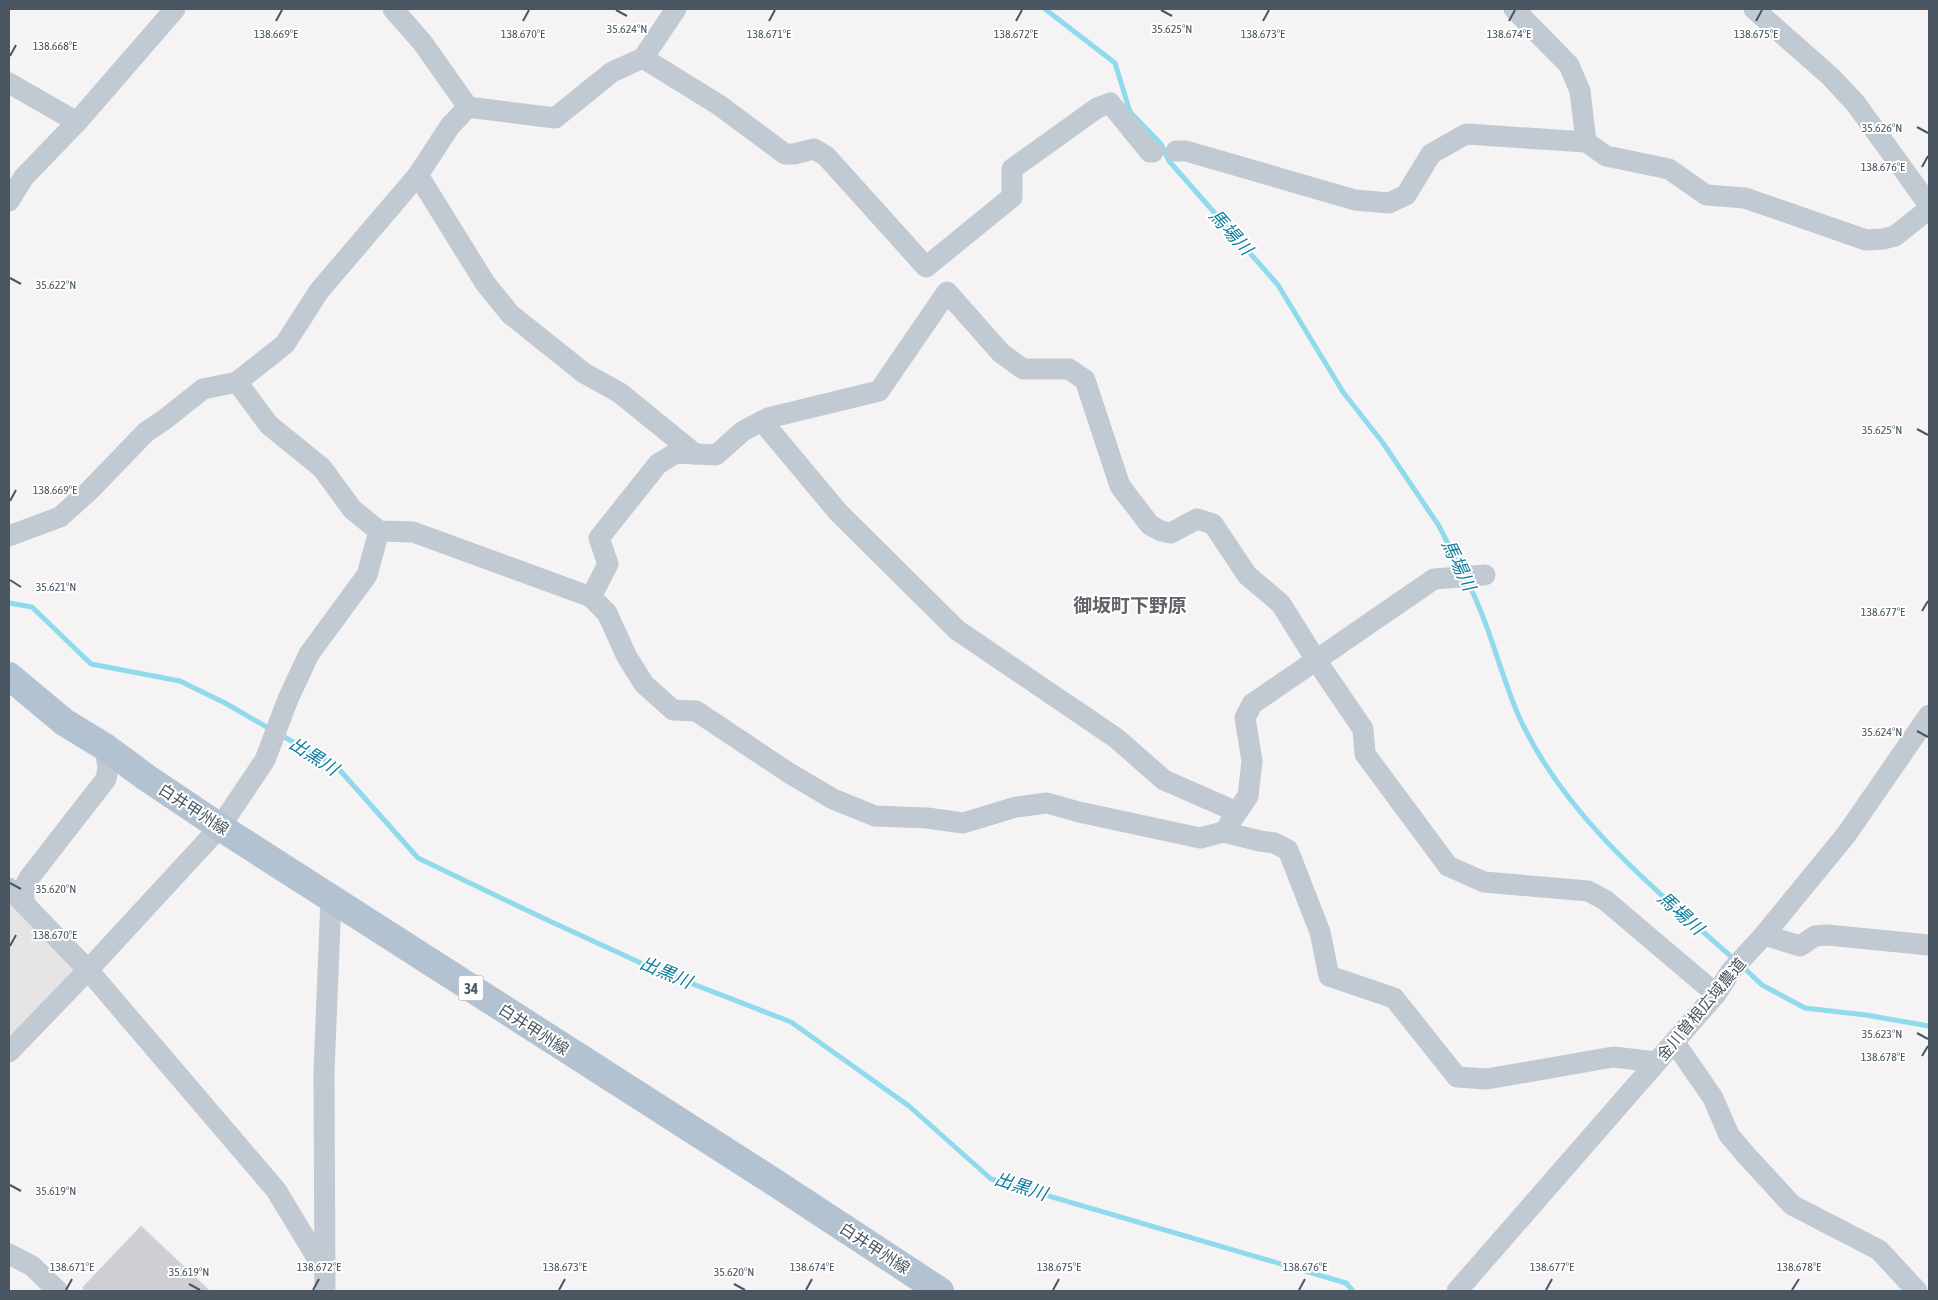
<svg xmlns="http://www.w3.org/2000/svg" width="1938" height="1300" viewBox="0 0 1938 1300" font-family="'Asap Condensed','Noto Sans JP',sans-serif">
<rect width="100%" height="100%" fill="#f5f3f3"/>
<polygon fill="#e6e4e5" points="9,899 78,970 9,1041"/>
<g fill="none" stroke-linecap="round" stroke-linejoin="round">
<g stroke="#90daee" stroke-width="5">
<polyline points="1045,9 1115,63 1130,112 1161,144 1169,161 1278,285 1343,392 1383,443 1439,526 1462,571"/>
<path d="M1467,581C1490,625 1500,674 1520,719C1566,818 1655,889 1735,960"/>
<polyline points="9,603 32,607 91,664 180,681 225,703 272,730"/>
<polyline points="279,734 337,767 418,858 543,918 654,969 791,1022 909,1106 991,1179 1346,1283 1353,1291"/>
<polyline points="1742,966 1762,985 1805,1008 1866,1015 1929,1026"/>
</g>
</g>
<polygon fill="#cdcfd5" stroke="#d7d9de" points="141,1226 210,1291 86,1291 82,1288"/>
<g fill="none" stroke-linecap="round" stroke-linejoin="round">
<g stroke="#c1cad2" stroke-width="21">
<polyline points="393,9 422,42 468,107 555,118 612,72 643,58 676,9"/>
<polyline points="1514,9 1569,65 1580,91 1586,142"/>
<polyline points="1754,9 1831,77 1856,104 1929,205"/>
<polyline points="643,58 719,105 785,154 794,154 814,149 826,156 926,267 1012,197 1012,169 1097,108 1110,103 1150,152 1153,152"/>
<polyline points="9,83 77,122"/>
<polyline points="1176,151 1186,151 1355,200 1389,203 1406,195 1431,154 1466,134 1586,142 1606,156 1669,169 1706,195 1745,198 1866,240 1883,239 1895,236 1929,209"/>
<polyline points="418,175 485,283 510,314 584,373 620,393 695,454"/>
<polyline points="9,201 24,177 77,122 175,9"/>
<polyline points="237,382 269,425 322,468 352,509 379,531 413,532 591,597 607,613 627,657 644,684 673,710 696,711 789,773 833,799 875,816 927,818 963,823 1016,807 1047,803 1079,812 1200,838 1223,832 1260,841 1274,843 1288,850 1320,932 1329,976 1394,998 1457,1077 1487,1079 1613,1057 1657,1062"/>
<polyline points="762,421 838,512 957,630 1116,738 1164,780 1237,812"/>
<polyline points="9,536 60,517 90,490 146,432 164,420 203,389 237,382 285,344 319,291 418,175 450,126 468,107"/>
<polyline points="591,597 608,564 599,538 658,464 676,453 716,455 743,431 768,418 879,391 947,292 1001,353 1023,369 1069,369 1085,380 1120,486 1150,525 1161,531 1171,533 1197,519 1213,524 1247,575 1281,604 1316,660 1363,729 1365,754 1448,866 1484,882 1588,891 1605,900 1716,994"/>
<polyline points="1229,824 1248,796 1252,761 1245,718 1252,704 1434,579 1485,575"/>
<polyline points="9,888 88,970 276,1190 325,1271"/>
<polyline points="24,903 24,888 29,878 106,779 108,768 105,747"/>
<polyline points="1764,935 1800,946 1815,936 1827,935 1929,945"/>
<polyline points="1675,1043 1713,1098 1729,1135 1746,1155 1792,1205 1879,1250 1917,1291"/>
<polyline points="9,1052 88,970 220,827 265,760 288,699 309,654 367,575 379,531"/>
<polyline points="9,1254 32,1266 58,1291"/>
<polyline points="325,1291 324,1072 331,898"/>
<polyline points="1457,1291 1716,994 1731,971 1764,935 1846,835 1929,715"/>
</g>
<polyline stroke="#b3c2d1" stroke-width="28" points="9,676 64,722 105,747 147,778 220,827 777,1184 940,1291"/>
</g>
<path fill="none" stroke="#4a5661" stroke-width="2" d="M616,10L627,16M1161,10L1172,16M276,21L282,10M523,21L529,10M769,21L775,10M1016,21L1022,10M1263,21L1269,10M1509,21L1515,10M1756,21L1762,10M10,56L16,45M1917,127L1928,133M1922,167L1928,156M10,278L21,284M1917,429L1928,435M10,501L16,490M10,580L21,587M1922,611L1928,601M1917,731L1928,737M10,883L21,889M10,946L16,935M1917,1033L1928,1039M1922,1056L1928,1046M10,1185L21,1191M189,1284L200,1290M734,1284L745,1290M66,1290L72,1279M313,1290L319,1279M559,1290L565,1279M806,1290L812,1279M1053,1290L1059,1279M1299,1290L1305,1279M1546,1290L1552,1279M1792,1290L1799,1279"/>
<g text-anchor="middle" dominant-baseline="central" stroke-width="4" stroke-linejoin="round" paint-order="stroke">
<rect fill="#fff" stroke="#808990" stroke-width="1" x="458.5" y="975.5" width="25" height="25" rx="4"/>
<g font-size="15" font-weight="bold" fill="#4a5661">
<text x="471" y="988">34</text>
</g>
<g font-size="16" fill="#4a5661" stroke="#fff">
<text transform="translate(194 809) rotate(33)">白井甲州線</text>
<text transform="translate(1701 1009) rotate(-50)">金川曽根広域農道</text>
<text transform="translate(534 1029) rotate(33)">白井甲州線</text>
<text transform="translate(875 1248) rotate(33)">白井甲州線</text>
</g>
<g font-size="18" font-style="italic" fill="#0c7c9b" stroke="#fff">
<text transform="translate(1231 232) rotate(48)">馬場川</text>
<text transform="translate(1459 565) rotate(64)">馬場川</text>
<text transform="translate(314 756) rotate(33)">出黒川</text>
<text transform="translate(1681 913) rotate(42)">馬場川</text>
<text transform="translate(666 972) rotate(23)">出黒川</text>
<text transform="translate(1021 1186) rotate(18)">出黒川</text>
</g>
<g font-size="19" font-weight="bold" fill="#5f6368" stroke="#fff">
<text x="1130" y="605">御坂町下野原</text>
</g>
</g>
<g font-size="12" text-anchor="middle" fill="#4a5661" stroke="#fff" stroke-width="4" stroke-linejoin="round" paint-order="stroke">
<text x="627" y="33">35.624°N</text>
<text x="1172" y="33">35.625°N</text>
<text x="276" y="38">138.669°E</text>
<text x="523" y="38">138.670°E</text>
<text x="769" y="38">138.671°E</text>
<text x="1016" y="38">138.672°E</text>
<text x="1263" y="38">138.673°E</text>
<text x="1509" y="38">138.674°E</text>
<text x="1756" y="38">138.675°E</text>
<text x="55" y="50">138.668°E</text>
<text x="1882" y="132">35.626°N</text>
<text x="1883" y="171">138.676°E</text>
<text x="56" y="289">35.622°N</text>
<text x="1882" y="434">35.625°N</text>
<text x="55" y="494">138.669°E</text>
<text x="56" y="591">35.621°N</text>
<text x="1883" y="616">138.677°E</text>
<text x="1882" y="736">35.624°N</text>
<text x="56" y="893">35.620°N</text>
<text x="55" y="939">138.670°E</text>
<text x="1882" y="1038">35.623°N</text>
<text x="1883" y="1061">138.678°E</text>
<text x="56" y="1195">35.619°N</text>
<text x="72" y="1271">138.671°E</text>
<text x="319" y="1271">138.672°E</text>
<text x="565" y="1271">138.673°E</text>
<text x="812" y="1271">138.674°E</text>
<text x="1059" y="1271">138.675°E</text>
<text x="1305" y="1271">138.676°E</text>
<text x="1552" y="1271">138.677°E</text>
<text x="1799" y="1271">138.678°E</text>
<text x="189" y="1276">35.619°N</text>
<text x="734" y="1276">35.620°N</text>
</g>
<rect width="1938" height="1300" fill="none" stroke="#4a5661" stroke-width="20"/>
</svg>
